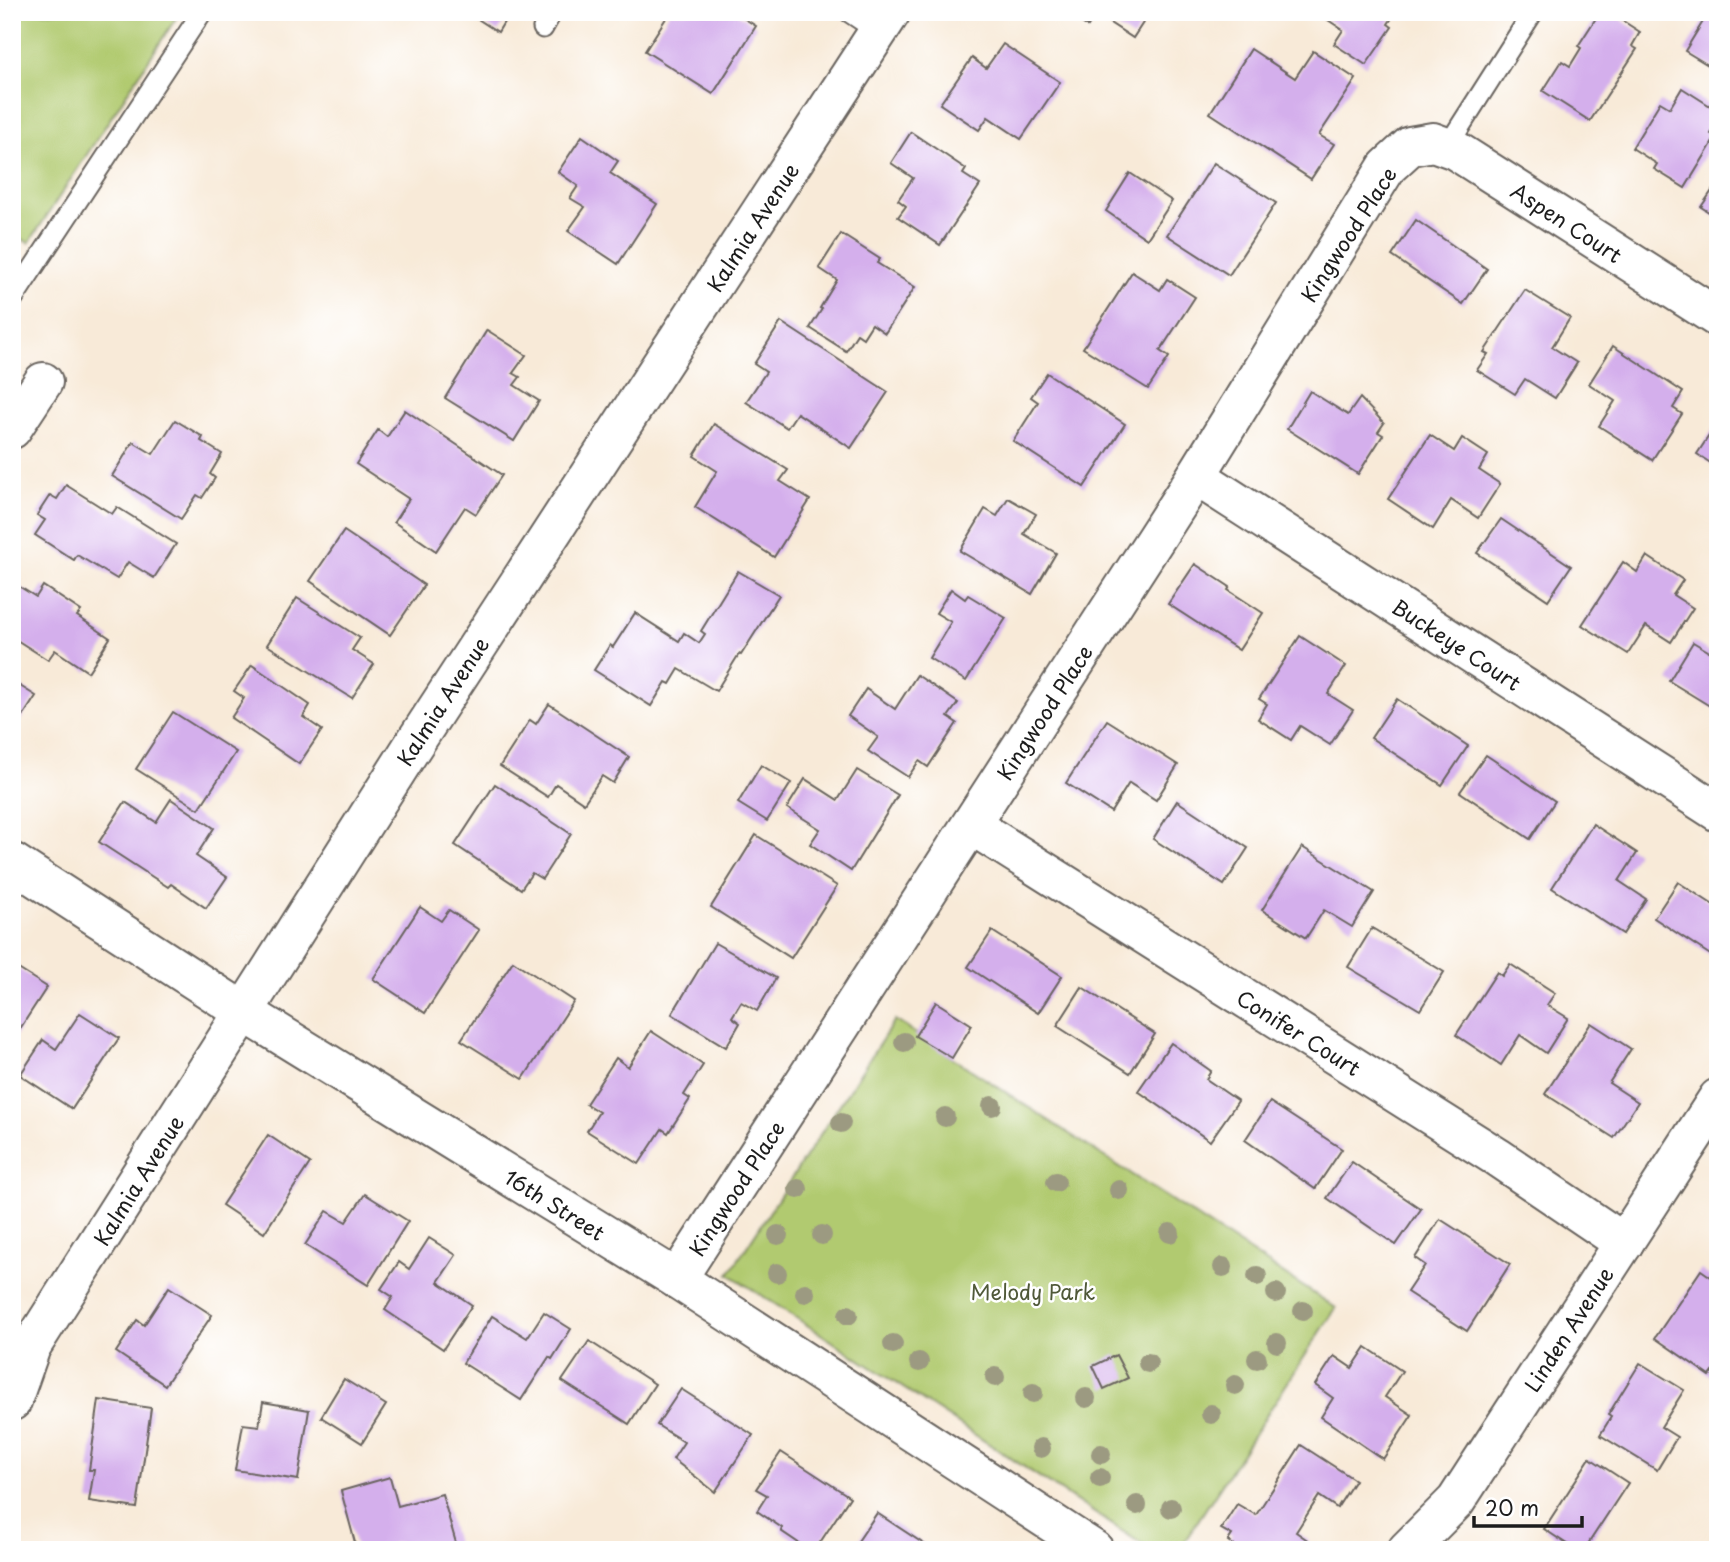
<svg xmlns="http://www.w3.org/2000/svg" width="1730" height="1562" viewBox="0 0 1730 1562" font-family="'Playpen Sans',sans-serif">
<rect width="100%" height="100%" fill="#fff"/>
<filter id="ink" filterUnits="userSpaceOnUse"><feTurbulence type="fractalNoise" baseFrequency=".0143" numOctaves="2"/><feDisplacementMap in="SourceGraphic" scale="14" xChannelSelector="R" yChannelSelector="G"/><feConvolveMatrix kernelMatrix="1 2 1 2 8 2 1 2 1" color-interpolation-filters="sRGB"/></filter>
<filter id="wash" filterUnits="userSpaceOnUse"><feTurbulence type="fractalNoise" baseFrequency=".00686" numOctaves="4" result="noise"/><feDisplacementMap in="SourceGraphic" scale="28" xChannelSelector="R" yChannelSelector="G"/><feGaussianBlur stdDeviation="1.57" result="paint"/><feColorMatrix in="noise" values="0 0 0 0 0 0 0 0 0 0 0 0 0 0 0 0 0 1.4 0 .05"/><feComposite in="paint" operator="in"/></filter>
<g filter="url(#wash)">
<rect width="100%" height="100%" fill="#f8ead8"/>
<g fill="#b1ca70" stroke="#667346" stroke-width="2">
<polygon points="12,12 180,12 29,243 12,234"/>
<polygon points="895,1020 1336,1308 1179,1550 1151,1550 729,1274"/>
</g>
<g id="blocks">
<g fill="#d4afec">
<polygon points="467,12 510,12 498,32"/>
<polygon points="670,12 713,12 717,15 719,12 734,12 756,26 713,94 645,51"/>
<polygon points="1065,12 1150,12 1133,38 1096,14 1088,27"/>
<polygon points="1316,12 1396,12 1388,24 1392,27 1366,65 1334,44 1343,30"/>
<polygon points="1600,12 1609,12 1640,32 1632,46 1637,49 1590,121 1543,91 1562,61 1570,66 1581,48 1578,46"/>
<polygon points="1707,15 1718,21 1718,71 1685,51"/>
<polygon points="1003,44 1060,82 1021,139 988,117 979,130 940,104 972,58 986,68"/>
<polygon points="1251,49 1295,78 1313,51 1356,79 1319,135 1334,144 1311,179 1210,113"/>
<polygon points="1682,88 1718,111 1718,122 1711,134 1716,137 1685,188 1654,169 1657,164 1632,148 1660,102 1670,108"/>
<polygon points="911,132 966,169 963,174 980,185 940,245 898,217 906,206 898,200 913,178 891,163"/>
<polygon points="582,136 618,161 610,173 657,204 618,264 568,231 585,207 570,198 578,186 558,172"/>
<polygon points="1214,163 1276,203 1229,275 1167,235"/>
<polygon points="1130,173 1172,201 1147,239 1106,211"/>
<polygon points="1718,182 1718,218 1701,207"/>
<polygon points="1416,220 1487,269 1463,304 1392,256"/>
<polygon points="841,234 880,259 877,263 915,287 885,333 872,324 863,338 857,334 846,351 810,328 822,309 820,308 837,280 819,268"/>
<polygon points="1132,272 1160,290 1167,279 1195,297 1160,351 1169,357 1148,389 1083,348"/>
<polygon points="1525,290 1570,318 1552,347 1577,363 1555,398 1525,379 1515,394 1477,370 1488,354 1484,352"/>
<polygon points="781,322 888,392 851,448 797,413 787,428 746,402 766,372 754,364"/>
<polygon points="487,330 526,355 513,373 520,377 514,385 539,401 514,441 445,398"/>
<polygon points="1613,346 1683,392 1673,408 1682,414 1652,460 1599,426 1615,401 1589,384"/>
<polygon points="1047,373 1125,424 1084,487 1013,441 1038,402 1031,397"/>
<polygon points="1310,391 1348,415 1360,398 1384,423 1378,432 1383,435 1358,474 1287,429"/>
<polygon points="405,410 502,475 476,514 465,507 436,551 394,522 409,499 356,464 378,430 387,437"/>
<polygon points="175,420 203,437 201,441 222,454 210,474 215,478 202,498 197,495 181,519 112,476 133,442 153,454"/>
<polygon points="1718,422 1718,468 1697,454"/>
<polygon points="714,424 788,470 780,481 810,500 774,557 695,507 717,471 694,456"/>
<polygon points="1430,435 1454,451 1462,438 1488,455 1479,470 1500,484 1478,518 1451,500 1433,529 1388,499"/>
<polygon points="66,485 112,514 117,507 176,544 154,578 128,562 117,579 77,555 74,560 35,535 45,520 37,515 50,495 57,499"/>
<polygon points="1008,498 1036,514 1024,534 1056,553 1032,594 960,551 985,509 997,516"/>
<polygon points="1501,519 1571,566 1548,600 1477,553"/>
<polygon points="344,531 424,585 390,635 310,581"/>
<polygon points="1647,556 1683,580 1673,595 1693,608 1671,642 1646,626 1628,654 1582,625 1623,562 1637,572"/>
<polygon points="1195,564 1230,587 1228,590 1263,613 1239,650 1168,604"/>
<polygon points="738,571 779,595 741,655 739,654 716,691 679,669 670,684 666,682 651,706 594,670 610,645 613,647 635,613 679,641 684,633 699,643 705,634 701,631"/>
<polygon points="12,582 36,597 43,586 81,611 77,616 110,638 88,672 55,650 48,660 12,637"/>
<polygon points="951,589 965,599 968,595 1006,618 966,681 929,658 951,622 936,613"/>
<polygon points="297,598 360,638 352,650 374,664 352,698 267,645"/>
<polygon points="1300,636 1346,666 1328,694 1353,710 1330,745 1300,726 1291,740 1258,719 1267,704 1259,699"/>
<polygon points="1693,642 1718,657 1718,711 1669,681"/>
<polygon points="252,665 310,705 303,717 322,730 299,764 231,718 244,698 234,691"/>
<polygon points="917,675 958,703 948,717 957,723 928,767 919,761 908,777 868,751 878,737 848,716 866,689 895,709"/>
<polygon points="12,681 36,696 12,733"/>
<polygon points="1397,699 1468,746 1442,785 1371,738"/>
<polygon points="549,704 629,757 613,783 602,776 584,803 556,784 548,797 500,766 530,720 536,724"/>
<polygon points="173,712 236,752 199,809 136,769"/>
<polygon points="1107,720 1178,765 1156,800 1129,783 1111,812 1066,783"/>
<polygon points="1486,755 1555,801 1530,839 1460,792"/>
<polygon points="761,765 791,783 767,821 738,803"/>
<polygon points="857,770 898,795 851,871 810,844 820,829 787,808 805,779 838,800"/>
<polygon points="495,784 571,834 542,879 532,873 521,889 455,845"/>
<polygon points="171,799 214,828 196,856 227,877 206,908 171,884 168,887 99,842 125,802 156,822"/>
<polygon points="1177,801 1248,848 1224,885 1153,839"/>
<polygon points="1593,824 1637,853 1619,881 1646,899 1623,934 1552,888"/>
<polygon points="756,835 837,886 791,958 711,907"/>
<polygon points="1302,847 1374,892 1352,927 1324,910 1306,938 1262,910"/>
<polygon points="1678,882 1718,908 1718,960 1654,918"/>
<polygon points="420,907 441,921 449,910 479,930 425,1013 373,979"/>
<polygon points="1372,928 1444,972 1420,1010 1348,967"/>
<polygon points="992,931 1062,976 1038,1013 968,967"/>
<polygon points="715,943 776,978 757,1011 741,1002 732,1017 740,1023 726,1047 672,1014"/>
<polygon points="513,961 574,1001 523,1079 461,1040"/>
<polygon points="1510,964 1555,993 1547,1005 1568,1018 1546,1053 1520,1035 1501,1065 1456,1035 1497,972 1502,976"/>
<polygon points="12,965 47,987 12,1041"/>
<polygon points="1082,987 1155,1034 1130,1073 1057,1026"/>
<polygon points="936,1002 972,1025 952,1058 915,1036"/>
<polygon points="80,1013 119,1038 72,1109 20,1075 43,1040 56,1049"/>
<polygon points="1591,1023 1631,1049 1609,1083 1638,1102 1614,1138 1545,1094"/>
<polygon points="651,1031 703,1065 684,1095 690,1099 668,1133 662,1129 639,1164 587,1131 599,1112 586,1104 616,1058 628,1067"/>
<polygon points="1171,1043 1211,1071 1206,1079 1238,1101 1210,1141 1138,1091"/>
<polygon points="1270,1102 1342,1149 1315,1189 1245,1140"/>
<polygon points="268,1135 310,1163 264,1233 222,1205"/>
<polygon points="1352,1162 1421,1209 1396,1245 1327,1198"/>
<polygon points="365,1194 408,1221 368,1285 305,1245 327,1211 346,1222"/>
<polygon points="1440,1219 1510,1264 1467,1331 1407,1292 1425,1265 1415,1258"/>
<polygon points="429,1238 456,1255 438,1282 472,1305 443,1349 385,1310 393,1297 381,1289 399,1262 409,1269"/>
<polygon points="1701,1270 1718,1282 1718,1365 1710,1376 1655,1338"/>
<polygon points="169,1287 212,1315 165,1385 116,1352 137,1320 144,1325"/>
<polygon points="544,1312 571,1329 552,1359 549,1357 521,1400 463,1363 492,1316 527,1338"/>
<polygon points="589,1341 655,1384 629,1424 562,1381"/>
<polygon points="1366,1347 1402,1371 1385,1397 1412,1415 1383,1459 1321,1417 1333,1398 1315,1385 1334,1356 1352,1368"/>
<polygon points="1116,1355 1128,1378 1104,1389 1093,1366"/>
<polygon points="1640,1363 1684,1390 1661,1427 1677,1437 1657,1470 1600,1435 1611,1417 1608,1415"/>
<polygon points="344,1379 386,1405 362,1443 321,1417"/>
<polygon points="681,1389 753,1435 715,1492 673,1459 684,1442 657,1425"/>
<polygon points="99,1400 151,1408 137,1508 89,1501 94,1470 89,1470"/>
<polygon points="263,1402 309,1410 298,1480 235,1470 243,1424 259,1426"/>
<polygon points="1301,1445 1355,1480 1337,1508 1319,1496 1296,1532 1309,1541 1304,1550 1233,1550 1235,1546 1228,1541 1232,1535 1221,1529 1237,1504 1256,1515"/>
<polygon points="781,1452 850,1497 815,1550 809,1550 781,1531 782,1528 757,1511 767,1495 756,1489"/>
<polygon points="1590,1458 1628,1483 1584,1550 1576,1550 1544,1529"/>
<polygon points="390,1477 398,1506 442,1494 458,1550 401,1550 398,1542 370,1550 357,1550 341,1491"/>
<polygon points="877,1513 933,1550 852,1550"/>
</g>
</g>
</g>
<g filter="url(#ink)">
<use href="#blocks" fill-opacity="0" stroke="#69645e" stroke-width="2"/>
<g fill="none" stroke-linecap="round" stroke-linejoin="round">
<g stroke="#69645e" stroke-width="23">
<g id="lane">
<polyline points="849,12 879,32"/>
<polyline points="543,28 552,12"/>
<polyline points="1447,147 1533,12"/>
<polyline points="12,300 202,12"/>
</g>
</g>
<g stroke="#69645e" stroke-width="42">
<g id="street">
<polyline points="12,429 43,382"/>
<polyline points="1196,476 1718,812"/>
<polyline points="971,825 1497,1157 1624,1243"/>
<polyline points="12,862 244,1012 677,1279 1094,1550"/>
<polyline points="677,1279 1196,476 1387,167 1410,146 1433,142 1455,150 1718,318"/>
<polyline points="12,1401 31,1347 412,747 891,12"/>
<polyline points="1407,1550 1456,1501 1718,1098"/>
</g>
</g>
<use href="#lane" stroke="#fff" stroke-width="19"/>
<use href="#street" stroke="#fff" stroke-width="38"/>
</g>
<g fill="#9c9a81">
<circle cx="904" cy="1042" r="10"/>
<circle cx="992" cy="1106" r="10"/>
<circle cx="945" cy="1117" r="10"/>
<circle cx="841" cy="1123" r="10"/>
<circle cx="1056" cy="1182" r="10"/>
<circle cx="798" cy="1189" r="10"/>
<circle cx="1119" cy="1190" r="10"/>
<circle cx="1170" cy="1233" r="10"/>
<circle cx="778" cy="1235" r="10"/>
<circle cx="822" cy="1235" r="10"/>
<circle cx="1223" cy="1267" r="10"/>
<circle cx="777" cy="1273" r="10"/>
<circle cx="1257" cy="1276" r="10"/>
<circle cx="805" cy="1293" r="10"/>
<circle cx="1276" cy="1293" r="10"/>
<circle cx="1303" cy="1311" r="10"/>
<circle cx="848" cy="1315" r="10"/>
<circle cx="1277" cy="1343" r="10"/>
<circle cx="893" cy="1344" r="10"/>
<circle cx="1257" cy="1359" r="10"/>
<circle cx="919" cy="1362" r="10"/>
<circle cx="1148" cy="1363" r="10"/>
<circle cx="995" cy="1377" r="10"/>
<circle cx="1235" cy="1385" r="10"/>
<circle cx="1033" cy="1393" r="10"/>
<circle cx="1086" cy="1398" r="10"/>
<circle cx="1211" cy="1414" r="10"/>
<circle cx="1041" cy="1448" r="10"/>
<circle cx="1101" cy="1454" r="10"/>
<circle cx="1100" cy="1478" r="10"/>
<circle cx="1137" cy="1505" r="10"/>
<circle cx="1171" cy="1508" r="10"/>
</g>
</g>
<g text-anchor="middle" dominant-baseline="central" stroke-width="5" stroke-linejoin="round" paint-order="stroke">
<g font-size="21" fill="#1c1c1c" stroke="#fff">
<text transform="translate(1567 222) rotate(33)">Aspen Court</text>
<text transform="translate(752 227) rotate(-57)">Kalmia Avenue</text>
<text transform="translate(1348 234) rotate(-57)">Kingwood Place</text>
<text transform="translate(1457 644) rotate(33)">Buckeye Court</text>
<text transform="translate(442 701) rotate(-57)">Kalmia Avenue</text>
<text transform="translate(1044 712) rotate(-57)">Kingwood Place</text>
<text transform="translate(1299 1032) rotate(32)">Conifer Court</text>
<text transform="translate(138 1180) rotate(-58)">Kalmia Avenue</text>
<text transform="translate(736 1188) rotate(-57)">Kingwood Place</text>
<text transform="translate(555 1204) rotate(32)">16th Street</text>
<text transform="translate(1568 1329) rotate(-57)">Linden Avenue</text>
</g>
<g font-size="21" fill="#505939" stroke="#fff">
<text x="1033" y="1291">Melody Park</text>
</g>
</g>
<rect width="1730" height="1562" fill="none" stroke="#fff" stroke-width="42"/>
<path d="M1474 1516v10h108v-10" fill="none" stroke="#1c1c1c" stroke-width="3.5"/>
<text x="1485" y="1516" font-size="21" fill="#1c1c1c" stroke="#ffffff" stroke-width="5" paint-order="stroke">20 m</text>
</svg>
